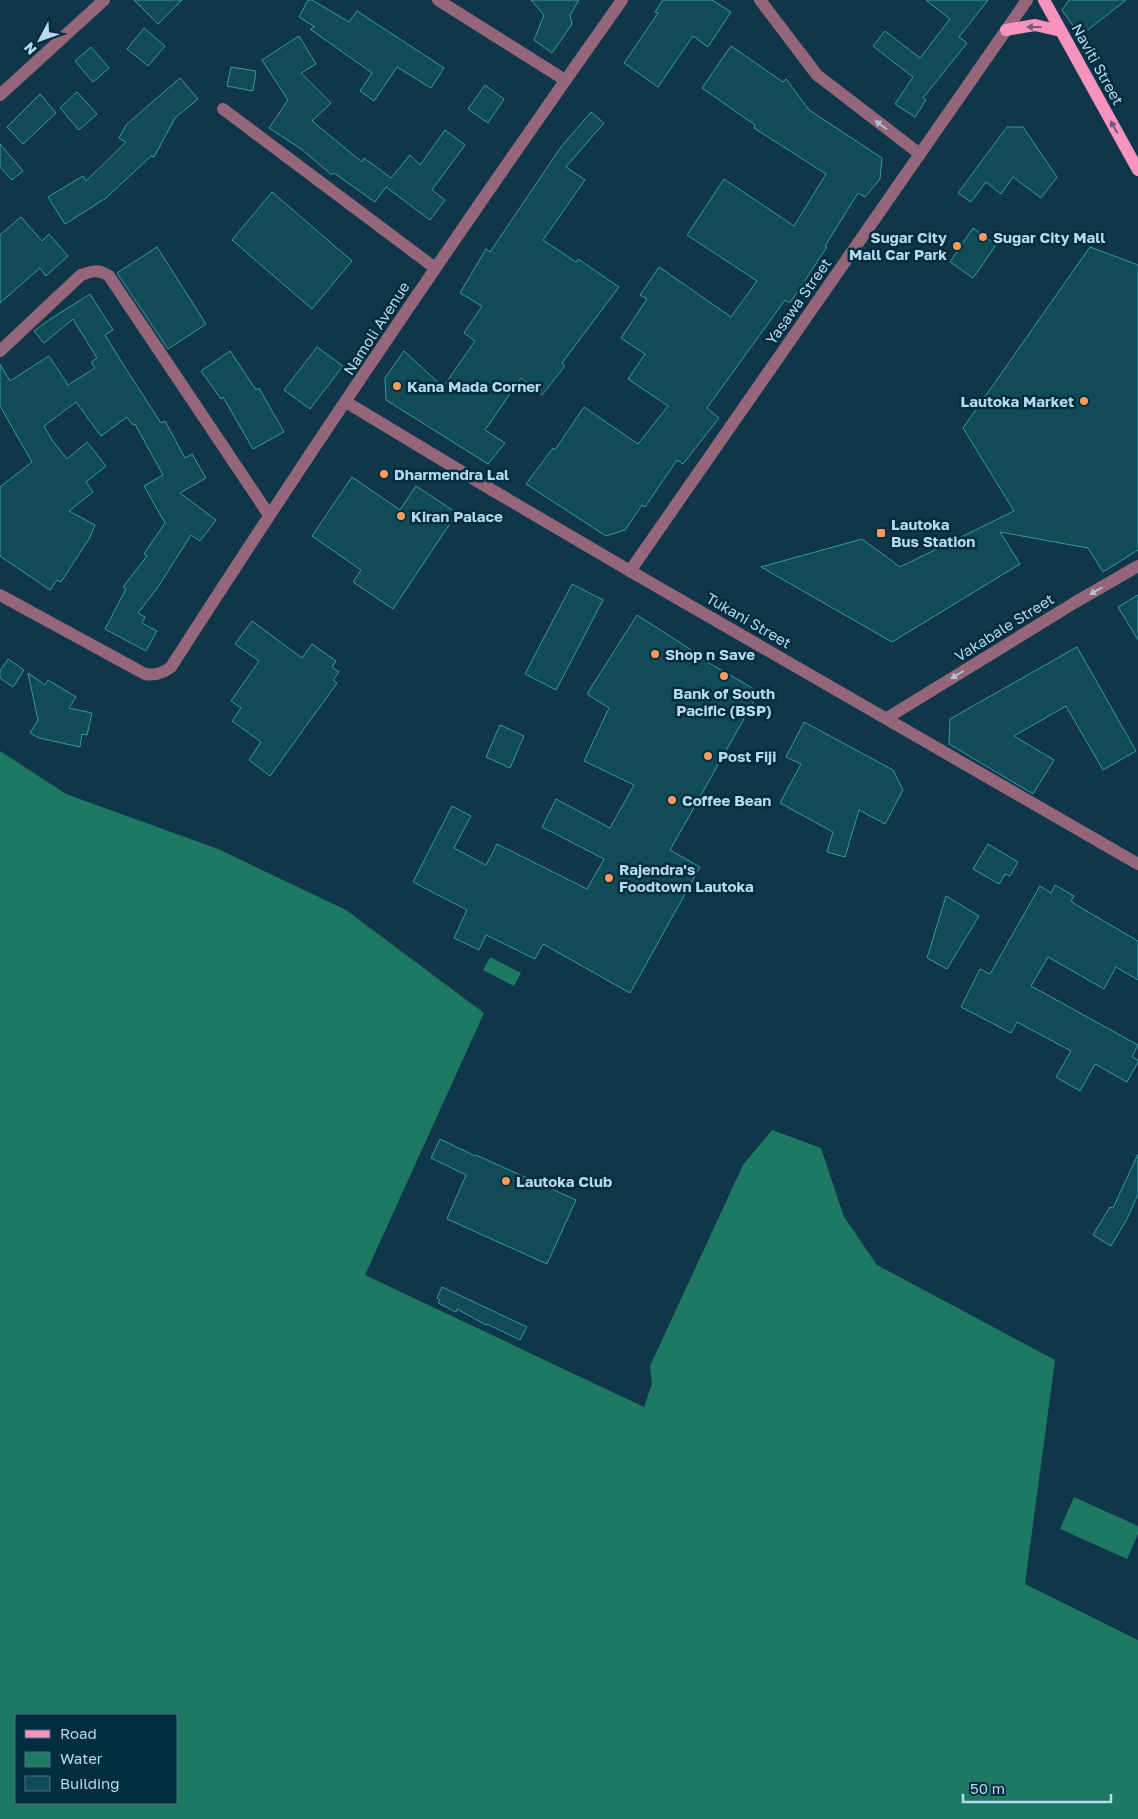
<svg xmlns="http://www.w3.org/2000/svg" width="1138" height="1819" viewBox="0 0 1138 1819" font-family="'Golos Text',sans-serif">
<rect width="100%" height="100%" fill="#0f3749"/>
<g fill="#1e7963" fill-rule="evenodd">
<path d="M0,751L66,794L218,849L346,910L484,1013L365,1275L644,1407L652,1384L650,1366L743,1165L772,1130L821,1148L844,1217L877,1265L1055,1360L1025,1584L1138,1640V1819H0ZM16,1715H176V1803H16Z"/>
<polygon points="490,957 521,973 514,986 483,970"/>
<polygon points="1074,1497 1138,1526 1138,1534 1127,1559 1060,1529"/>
</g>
<g fill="#114c56" stroke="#3797a9">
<polygon points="134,0 182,0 158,24"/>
<polygon points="308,0 312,0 349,22 357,11 444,68 431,88 397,67 374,101 360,91 372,73 310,29 315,27 299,17"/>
<polygon points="531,0 579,0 570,15 572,24 552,53 534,40 544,15"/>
<polygon points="663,0 712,0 731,12 708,47 693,36 658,87 624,63 658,13 655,12"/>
<polygon points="926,0 988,0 959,37 967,43 923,98 926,100 915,117 895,104 913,77 873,46 885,31 920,58 950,19"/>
<polygon points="1069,0 1126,0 1080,36 1062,10"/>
<polygon points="144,28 165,46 148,66 127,49"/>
<polygon points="299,36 316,64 301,73 331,103 312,121 362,162 364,158 391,178 410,155 420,165 445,130 465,145 432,190 445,200 430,220 386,187 375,202 334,173 332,175 301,149 269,128 288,100 262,60"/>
<polygon points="731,46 783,82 786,79 809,110 882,158 880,179 865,197 858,193 825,246 827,247 790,303 785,300 707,408 719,418 683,464 677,460 645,507 642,505 625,530 606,536 526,484 553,448 555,450 584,407 638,444 668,406 628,379 645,354 621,338 647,299 640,295 659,267 731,317 757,281 687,235 724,179 794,226 826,174 754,128 755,125 702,88"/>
<polygon points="91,47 109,68 93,82 75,61"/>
<polygon points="231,67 256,71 253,91 227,86"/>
<polygon points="180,78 198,99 175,118 154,157 151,156 106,198 65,224 48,197 83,176 86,181 126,142 119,138 126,125"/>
<polygon points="485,85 504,99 488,123 468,109"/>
<polygon points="77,92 97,114 79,130 60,108"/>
<polygon points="40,94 56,113 23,144 7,127"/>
<polygon points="591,112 604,123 566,167 585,180 543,240 576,262 578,259 619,287 562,363 565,366 542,395 521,378 485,430 505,443 488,464 386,400 385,378 404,351 443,387 475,341 464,333 482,306 460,293 486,249 490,252 561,147"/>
<polygon points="1007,127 1023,127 1057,177 1041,198 1013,177 1001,194 986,182 971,202 958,193"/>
<polygon points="0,144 23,171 12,180 0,167"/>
<polygon points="272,192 352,261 312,309 232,240"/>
<polygon points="21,217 42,241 49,234 68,256 46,276 40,268 0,303 0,235"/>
<polygon points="973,228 996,245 973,278 950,262"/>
<polygon points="157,247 206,324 168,349 117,273"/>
<polygon points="1090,247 1138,265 1138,550 1103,572 1088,548 1000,532 1020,564 892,642 761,567 862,539 900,567 1014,511 963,428"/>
<polygon points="90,294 113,330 105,335 128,372 161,423 165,421 185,458 192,454 206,478 180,493 216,520 200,541 191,535 158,587 138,613 145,617 142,623 157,631 146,651 105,629 126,589 123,587 147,556 144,554 165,523 144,486 163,475 135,424 133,425 127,417 101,436 76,402 44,426 52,440 67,459 87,442 106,466 86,482 93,492 69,511 95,525 89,539 61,582 57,580 50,590 0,556 0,487 32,462 0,406 0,364 10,381 49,356 68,385 95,368 91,362 97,358 73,319 44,343 34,331 46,322"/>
<polygon points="317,347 343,366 310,409 284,390"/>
<polygon points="230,351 256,390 259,388 284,432 253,449 223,397 221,399 201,371"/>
<polygon points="352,477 400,510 416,486 457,513 393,609 353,582 361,570 312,536"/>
<polygon points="572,584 603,600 556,690 525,674"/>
<polygon points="1138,595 1138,640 1118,607"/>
<polygon points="637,615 696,653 695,655 759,692 670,850 700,867 630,993 543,944 535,959 486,935 479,950 454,938 467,910 413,882 452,806 471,816 454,848 486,865 497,844 587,889 604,859 542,827 556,799 610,828 634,785 584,761 609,708 587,694"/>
<polygon points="252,621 302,658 312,644 336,661 332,667 339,672 333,680 337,683 270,776 249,760 261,742 232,721 241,708 231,701 259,661 235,644"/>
<polygon points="1077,647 1136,751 1103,770 1066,706 1014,736 1054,760 1033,794 949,744 950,719"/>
<polygon points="8,659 24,670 13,687 0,678 0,671"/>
<polygon points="28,673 45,685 48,680 76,697 69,708 92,713 87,735 82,734 80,747 39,738 30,733 38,720"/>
<polygon points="804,722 893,770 903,790 885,824 859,810 845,857 827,852 833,832 780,803 801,764 786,757"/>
<polygon points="500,725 524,736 510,768 486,757"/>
<polygon points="988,844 1018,862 1010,876 1005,874 999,884 973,869"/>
<polygon points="1055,885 1074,896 1071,901 1078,906 1138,941 1138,980 1116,967 1104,989 1048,957 1031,986 1138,1045 1132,1057 1138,1060 1138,1062 1127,1082 1095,1064 1080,1091 1056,1077 1071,1051 1017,1022 1011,1033 961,1007 980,969 990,974 1040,886 1051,893"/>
<polygon points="946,896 979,916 947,969 927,958"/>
<polygon points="440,1139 475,1156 476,1155 576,1200 547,1264 447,1219 466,1175 431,1158"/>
<polygon points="1138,1154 1138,1194 1128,1217 1111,1246 1093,1235 1110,1207 1113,1208"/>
<polygon points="442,1287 527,1327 520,1340 487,1324 486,1325 457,1309 456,1312 438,1303 440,1300 437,1298"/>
</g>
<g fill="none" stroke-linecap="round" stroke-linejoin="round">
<g stroke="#956579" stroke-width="12">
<polyline points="438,0 565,80"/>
<polyline points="760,0 817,75 920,154"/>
<polyline points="0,95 104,0"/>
<polyline points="223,109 435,268"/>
<path d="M0,351L81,275C92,271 99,269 109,276L269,515"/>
<polyline points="346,402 487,487 630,571 1138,864"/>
<polyline points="630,571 1027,0"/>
<path d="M0,595L145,674C155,676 163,673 171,667C316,441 467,219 622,0"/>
<polyline points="887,718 1074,603 1138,566"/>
</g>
<g stroke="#f694bf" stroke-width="12">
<polyline points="1044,0 1138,170"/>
<polyline points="1006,30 1035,25 1061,31"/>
</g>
</g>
<defs><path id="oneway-solid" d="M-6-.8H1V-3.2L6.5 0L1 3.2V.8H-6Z" transform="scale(1.25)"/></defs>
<g fill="#705b79">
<use href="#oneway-solid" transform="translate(1034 27) rotate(-180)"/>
<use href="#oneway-solid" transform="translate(1114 127) rotate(-119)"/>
</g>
<g fill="#afc2d5">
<use href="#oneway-solid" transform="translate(881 125) rotate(-143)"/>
<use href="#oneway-solid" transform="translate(1096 591) rotate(150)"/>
<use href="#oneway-solid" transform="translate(957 675) rotate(148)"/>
</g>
<g fill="#fe9b59" stroke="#022c3f" stroke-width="2">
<circle cx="983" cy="237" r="5"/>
<circle cx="957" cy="246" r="5"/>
<circle cx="397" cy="386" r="5"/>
<circle cx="1084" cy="401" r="5"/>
<circle cx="384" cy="474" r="5"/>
<circle cx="401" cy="516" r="5"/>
<rect x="876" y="528" width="10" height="10" rx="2.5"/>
<circle cx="655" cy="654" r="5"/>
<circle cx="724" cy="676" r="5"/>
<circle cx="708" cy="756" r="5"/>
<circle cx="672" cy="800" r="5"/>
<circle cx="609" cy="878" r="5"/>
<circle cx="506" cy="1181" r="5"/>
</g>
<g text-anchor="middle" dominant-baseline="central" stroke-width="5" stroke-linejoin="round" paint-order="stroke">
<g font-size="15" fill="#b6d9ec" stroke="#022c3f">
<text transform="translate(1098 64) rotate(61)">Naviti Street</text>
<text transform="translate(798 301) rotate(-55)">Yasawa Street</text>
<text transform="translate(376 328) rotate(-57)">Namoli Avenue</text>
<text transform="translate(749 620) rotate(30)">Tukani Street</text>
<text transform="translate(1004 627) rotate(-32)">Vakabale Street</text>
</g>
<g font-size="15" font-weight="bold" fill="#b6d9ec" stroke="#022c3f" text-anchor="start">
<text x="947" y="237" text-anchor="end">Sugar City<tspan x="947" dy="17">Mall Car Park</tspan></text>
<text x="993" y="237">Sugar City Mall</text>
<text x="407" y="386">Kana Mada Corner</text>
<text x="1074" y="401" text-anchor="end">Lautoka Market</text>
<text x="394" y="474">Dharmendra Lal</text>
<text x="411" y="516">Kiran Palace</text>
<text x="891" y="524">Lautoka<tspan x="891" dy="17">Bus Station</tspan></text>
<text x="665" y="654">Shop n Save</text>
<text x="724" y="693" text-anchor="middle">Bank of South<tspan x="724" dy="17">Pacific (BSP)</tspan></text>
<text x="718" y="756">Post Fiji</text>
<text x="682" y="800">Coffee Bean</text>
<text x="619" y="869">Rajendra's<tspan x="619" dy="17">Foodtown Lautoka</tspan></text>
<text x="516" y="1181">Lautoka Club</text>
</g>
</g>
<rect x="15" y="1714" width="162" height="90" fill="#022c3f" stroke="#4a7184"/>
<rect x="25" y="1730" width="25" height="8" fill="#f694bf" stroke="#4a7184"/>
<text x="60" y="1739" font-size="15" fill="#b6d9ec">Road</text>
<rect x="25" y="1752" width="25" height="15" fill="#1e7963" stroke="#4a7184"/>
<text x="60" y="1764" font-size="15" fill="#b6d9ec">Water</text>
<rect x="25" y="1776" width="25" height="15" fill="#114c56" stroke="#4a7184"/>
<text x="60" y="1789" font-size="15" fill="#b6d9ec">Building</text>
<g transform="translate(40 40) rotate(229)" stroke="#022c3f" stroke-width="4" paint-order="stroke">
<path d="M0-4L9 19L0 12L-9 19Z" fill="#b6d9ec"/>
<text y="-8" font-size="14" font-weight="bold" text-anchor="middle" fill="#b6d9ec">N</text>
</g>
<path d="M963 1794v8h148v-8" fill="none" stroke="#b6d9ec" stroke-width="2.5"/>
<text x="970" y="1794" font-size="15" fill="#b6d9ec" stroke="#022c3f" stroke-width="4" paint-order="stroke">50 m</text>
</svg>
